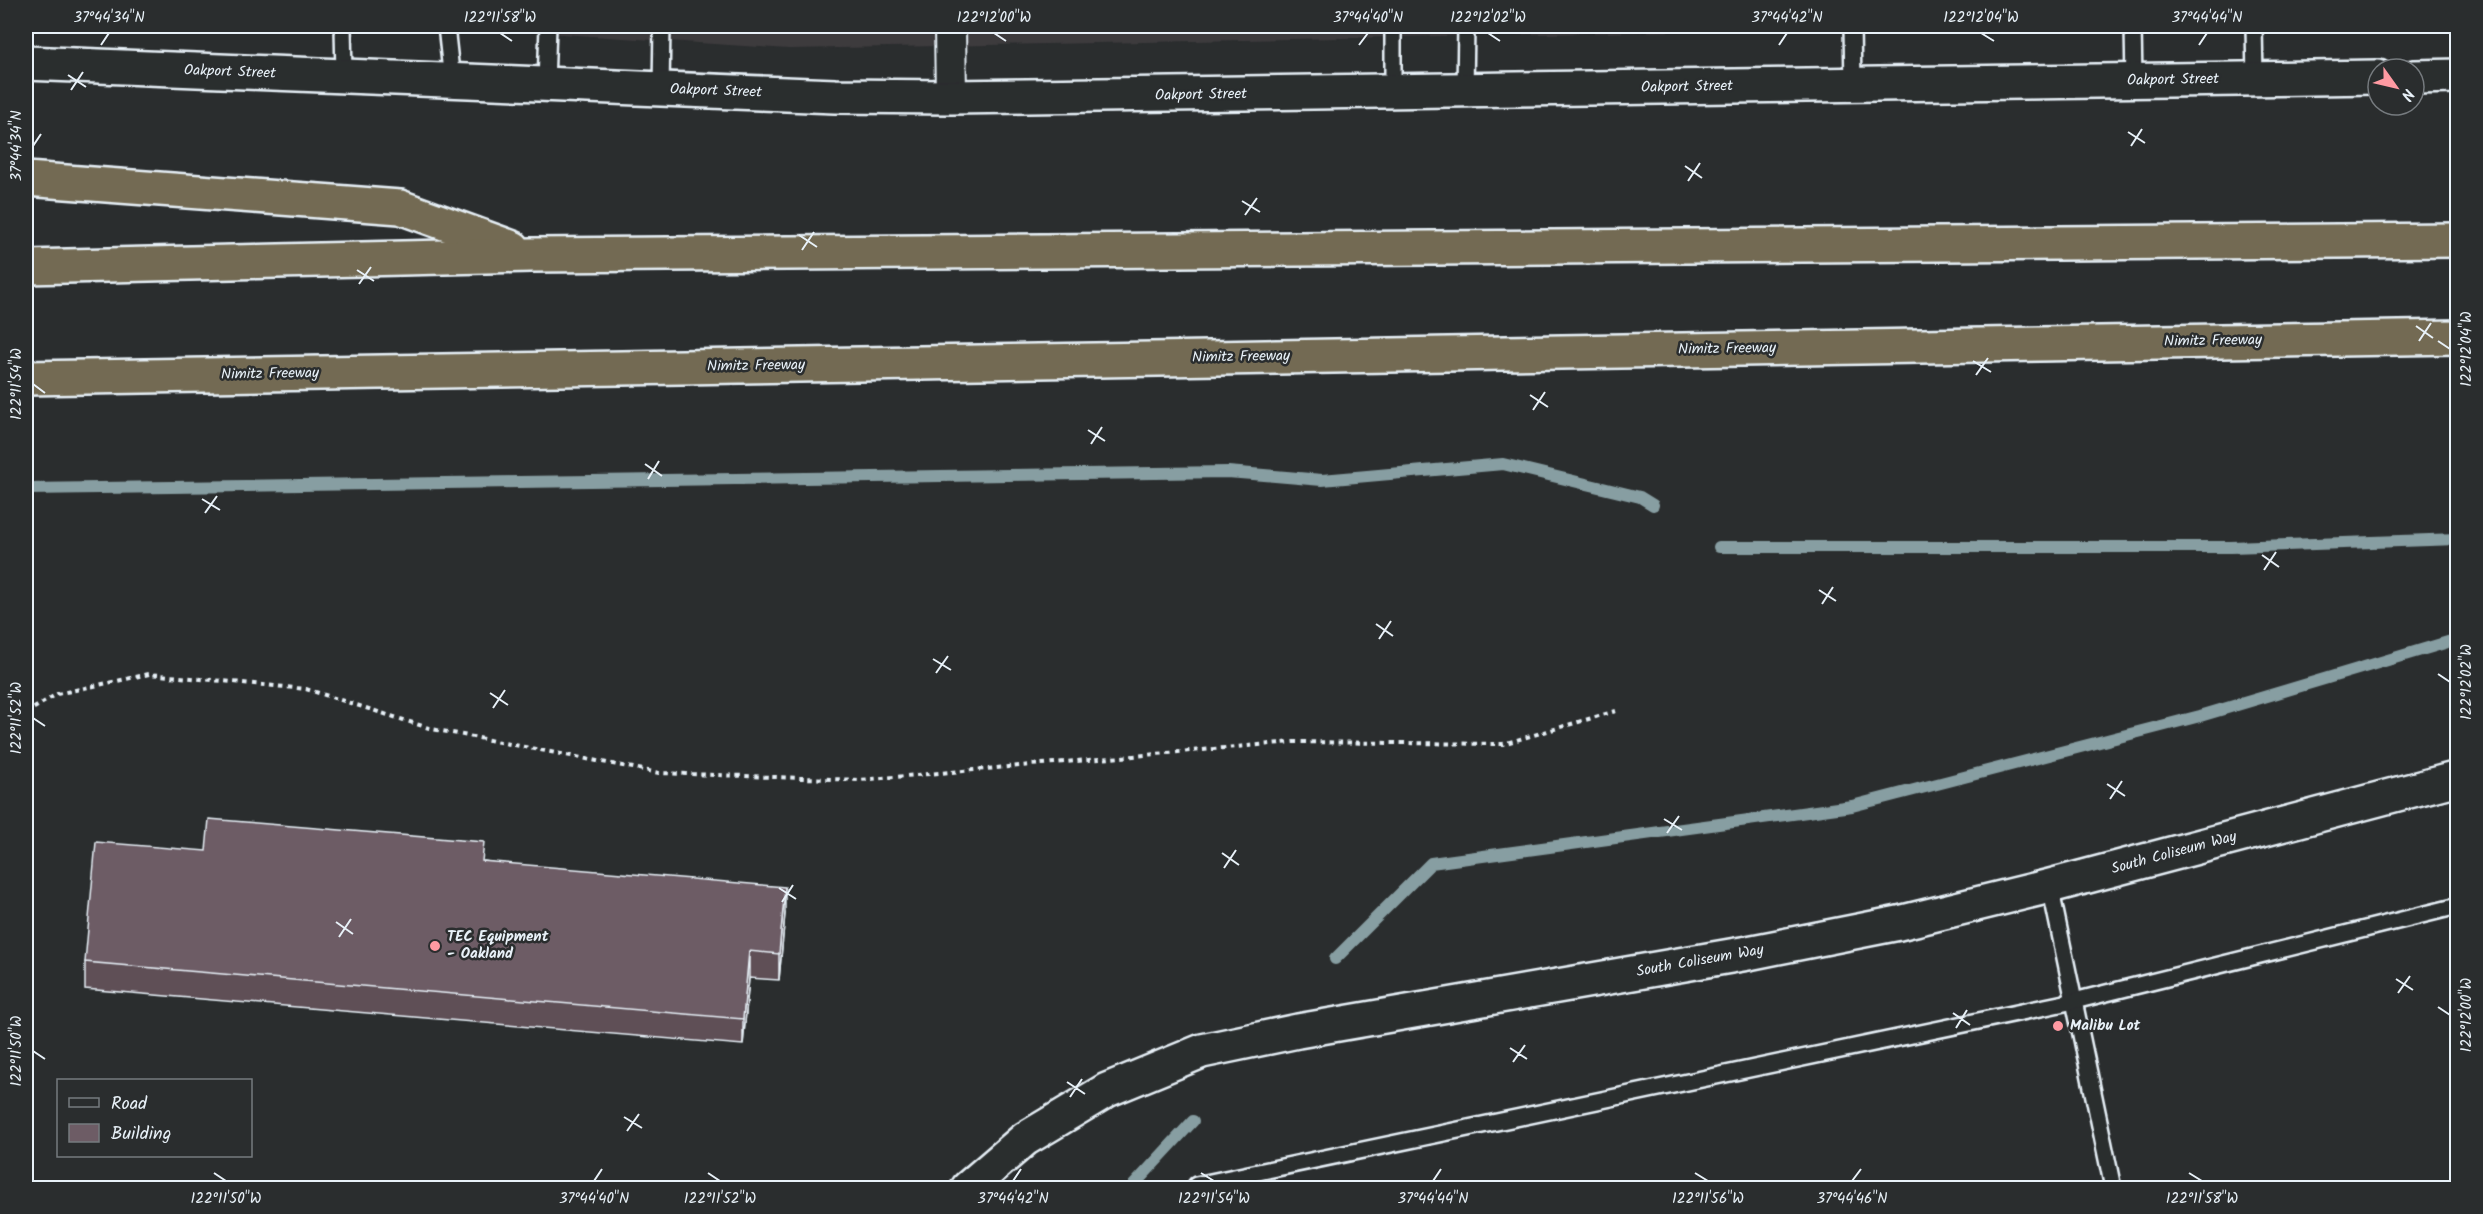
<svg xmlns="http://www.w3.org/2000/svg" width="2483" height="1214" viewBox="0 0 2483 1214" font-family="Kalam,sans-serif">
<rect width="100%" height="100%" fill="#2a2d2e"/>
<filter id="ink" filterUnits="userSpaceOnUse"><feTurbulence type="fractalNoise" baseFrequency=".0167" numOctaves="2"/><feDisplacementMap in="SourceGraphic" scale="12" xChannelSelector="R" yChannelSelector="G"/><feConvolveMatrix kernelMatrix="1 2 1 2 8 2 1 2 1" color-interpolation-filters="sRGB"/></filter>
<g filter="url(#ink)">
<polygon fill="#3e3b3e" points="440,26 1946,26 789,49"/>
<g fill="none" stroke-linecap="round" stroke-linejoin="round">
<g stroke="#879ea2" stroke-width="12">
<polyline points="26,489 1228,472 1322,480 1503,464 1640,497 1653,505"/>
<polyline points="1719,547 2231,547 2458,539"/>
<polyline points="1335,959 1431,863 1852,806 2200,716 2458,639"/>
<polyline points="1131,1188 1193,1121"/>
</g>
<g stroke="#e8f1f8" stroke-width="20">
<g id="service">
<polyline points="343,26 344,76"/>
<polyline points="446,26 452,81"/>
<polyline points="1852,26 1853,85"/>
<polyline points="2133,26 2134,81"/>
<polyline points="2254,26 2255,79"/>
<polyline points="546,84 548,26"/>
<polyline points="661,89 662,26"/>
<polyline points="1465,90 1466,26"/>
<polyline points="1393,92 1393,26"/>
<polyline points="2050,886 2113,1188"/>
<polyline points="1197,1188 1196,1185 2074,1001 2458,906"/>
</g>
</g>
<g stroke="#e8f1f8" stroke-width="34">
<polyline id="minor" points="950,26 951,97"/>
</g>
<g stroke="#e8f1f8" stroke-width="38">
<polyline id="tertiary" points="968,1188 1025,1139 1107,1090 1202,1051 1298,1031 1748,953 1899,923 2050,886 2458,778"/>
</g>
<g stroke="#e8f1f8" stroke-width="38">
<g id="secondary">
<polyline points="26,63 835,96 951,97 2378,77"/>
<polyline points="2414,77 2458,76"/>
</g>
</g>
<g stroke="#e8f1f8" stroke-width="38">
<g id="motorway">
<polyline points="26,179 400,207 513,248"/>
<polyline points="26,267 531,255 2458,240"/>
<polyline points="26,378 2458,337"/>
</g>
</g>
<polyline stroke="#e8f1f8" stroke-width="4" stroke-dasharray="4.5 4.5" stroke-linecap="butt" points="26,713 57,694 149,674 306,689 432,729 659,773 860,780 1293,742 1503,744 1616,711"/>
<use href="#service" stroke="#2a2d2e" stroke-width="15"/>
<use href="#minor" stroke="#2a2d2e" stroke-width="30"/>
<use href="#tertiary" stroke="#2a2d2e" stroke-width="33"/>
<use href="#secondary" stroke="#2a2d2e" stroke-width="33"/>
<use href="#motorway" stroke="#736b52" stroke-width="33"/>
</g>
<polygon fill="#5e4f57" stroke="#e8f1f8" stroke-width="1.5" points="484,861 785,913 779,980 749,978 743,1045 85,989 85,962"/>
<g fill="#4c4047" stroke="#e8f1f8" stroke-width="1.5">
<polygon points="785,887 785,913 779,980 779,954"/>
<polygon points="749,951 749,978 743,1045 743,1019"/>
</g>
<polygon fill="#6d5c65" stroke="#e8f1f8" stroke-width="1.5" points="209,819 484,842 482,861 785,887 779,954 749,951 743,1019 85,962 96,842 206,851"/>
</g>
<path fill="none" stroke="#e8f1f8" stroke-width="2" d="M500,33L512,41M994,33L1006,41M1488,33L1500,41M1981,33L1994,41M101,45L109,33M1359,45L1368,33M1779,45L1787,33M2199,45L2207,33M68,75L86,87M71,90L83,72M2128,132L2145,143M33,146L41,134M2131,146L2142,129M1685,166L1702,178M1688,181L1700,163M1242,201L1260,212M1245,215L1257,198M799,235L817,247M802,250L814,232M357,270L374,281M359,284L371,267M2416,326L2433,338M2419,341L2431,323M2438,341L2450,349M1973,361L1991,372M1976,375L1988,358M33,384L45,393M1530,395L1548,407M1533,410L1545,392M1088,430L1105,441M1091,444L1102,427M645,464L662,476M648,479L659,461M202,499L220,510M205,513L217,496M2262,555L2279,567M2264,570L2276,552M1819,590L1836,601M1822,604L1833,587M1376,624L1393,636M1379,639L1391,621M933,659L951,670M936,673L948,656M2438,674L2450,682M490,693L508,705M493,708L505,690M33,718L45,726M2107,784L2125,796M2110,799L2122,781M1664,819L1682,830M1667,833L1679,816M1222,853L1239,865M1224,868L1236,850M779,888L796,899M782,902L793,885M336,922L353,934M339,937L351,919M2396,979L2413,990M2398,993L2410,976M2438,1007L2450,1015M1953,1013L1970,1025M1956,1028L1967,1010M1510,1048L1527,1059M33,1051L45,1059M1513,1062L1525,1045M1067,1082L1085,1094M1070,1097L1082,1079M624,1117L642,1128M627,1131L639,1114M214,1173L226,1181M708,1173L720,1181M1201,1173L1214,1181M1695,1173L1708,1181M2189,1173L2202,1181M594,1181L602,1169M1013,1181L1021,1169M1433,1181L1441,1169M1852,1181L1861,1169"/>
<g fill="#ff9aa2" stroke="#2a2d2e" stroke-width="2">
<circle cx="435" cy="946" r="6"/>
<circle cx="2058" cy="1026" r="6"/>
</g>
<g text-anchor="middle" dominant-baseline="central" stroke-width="5" stroke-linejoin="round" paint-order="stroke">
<g font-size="15" fill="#e8f1f8" stroke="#2a2d2e">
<text transform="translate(230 72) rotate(2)">Oakport Street</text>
<text transform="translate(2173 80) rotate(-1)">Oakport Street</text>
<text transform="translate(1687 87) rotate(-1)">Oakport Street</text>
<text transform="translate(716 91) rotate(2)">Oakport Street</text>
<text transform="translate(1201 95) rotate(-1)">Oakport Street</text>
<text transform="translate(2213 341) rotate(-1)">Nimitz Freeway</text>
<text transform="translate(1727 349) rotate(-1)">Nimitz Freeway</text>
<text transform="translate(1241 357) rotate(-1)">Nimitz Freeway</text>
<text transform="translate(756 366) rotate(-1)">Nimitz Freeway</text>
<text transform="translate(270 374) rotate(-1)">Nimitz Freeway</text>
<text transform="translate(2174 853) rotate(-15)">South Coliseum Way</text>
<text transform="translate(1700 961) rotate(-10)">South Coliseum Way</text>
</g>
<g font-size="15" font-weight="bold" fill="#e8f1f8" stroke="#2a2d2e" text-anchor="start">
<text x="447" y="937">TEC Equipment<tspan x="447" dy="17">- Oakland</tspan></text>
<text x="2070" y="1026">Malibu Lot</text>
</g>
</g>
<rect width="2483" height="1214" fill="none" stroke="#2a2d2e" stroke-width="66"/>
<rect x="57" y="1079" width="195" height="78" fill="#2a2d2e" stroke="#767b7f" stroke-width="1.5"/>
<rect x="69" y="1098" width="30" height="9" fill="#2a2d2e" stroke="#767b7f" stroke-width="1.5"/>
<text x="111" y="1109" font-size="18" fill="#e8f1f8">Road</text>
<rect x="69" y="1124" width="30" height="18" fill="#6d5c65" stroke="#767b7f" stroke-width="1.5"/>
<text x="111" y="1139" font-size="18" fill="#e8f1f8">Building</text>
<g transform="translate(2396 87) rotate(124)"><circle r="28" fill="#2a2d2e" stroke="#767b7f" stroke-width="1.5"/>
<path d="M0-4.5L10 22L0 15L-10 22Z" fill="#ff9aa2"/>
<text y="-9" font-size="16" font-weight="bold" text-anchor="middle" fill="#e8f1f8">N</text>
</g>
<rect x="33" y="33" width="2417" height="1148" fill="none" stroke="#e8f1f8" stroke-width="2"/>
<g font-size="15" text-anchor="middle" fill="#e8f1f8">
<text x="109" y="22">37°44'34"N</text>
<text x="500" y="22">122°11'58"W</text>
<text x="994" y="22">122°12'00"W</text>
<text x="1368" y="22">37°44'40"N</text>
<text x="1488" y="22">122°12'02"W</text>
<text x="1787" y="22">37°44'42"N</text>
<text x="1981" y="22">122°12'04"W</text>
<text x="2207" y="22">37°44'44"N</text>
<text transform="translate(16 146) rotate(-90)" y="5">37°44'34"N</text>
<text transform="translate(2466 349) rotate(-90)" y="5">122°12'04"W</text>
<text transform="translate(16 384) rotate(-90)" y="5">122°11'54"W</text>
<text transform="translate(2466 682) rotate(-90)" y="5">122°12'02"W</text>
<text transform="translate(16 718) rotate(-90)" y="5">122°11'52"W</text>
<text transform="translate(2466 1015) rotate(-90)" y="5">122°12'00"W</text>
<text transform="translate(16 1051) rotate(-90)" y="5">122°11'50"W</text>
<text x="226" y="1203">122°11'50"W</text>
<text x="594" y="1203">37°44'40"N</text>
<text x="720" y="1203">122°11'52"W</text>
<text x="1013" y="1203">37°44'42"N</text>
<text x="1214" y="1203">122°11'54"W</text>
<text x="1433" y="1203">37°44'44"N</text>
<text x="1708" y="1203">122°11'56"W</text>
<text x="1852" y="1203">37°44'46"N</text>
<text x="2202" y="1203">122°11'58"W</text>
</g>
</svg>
